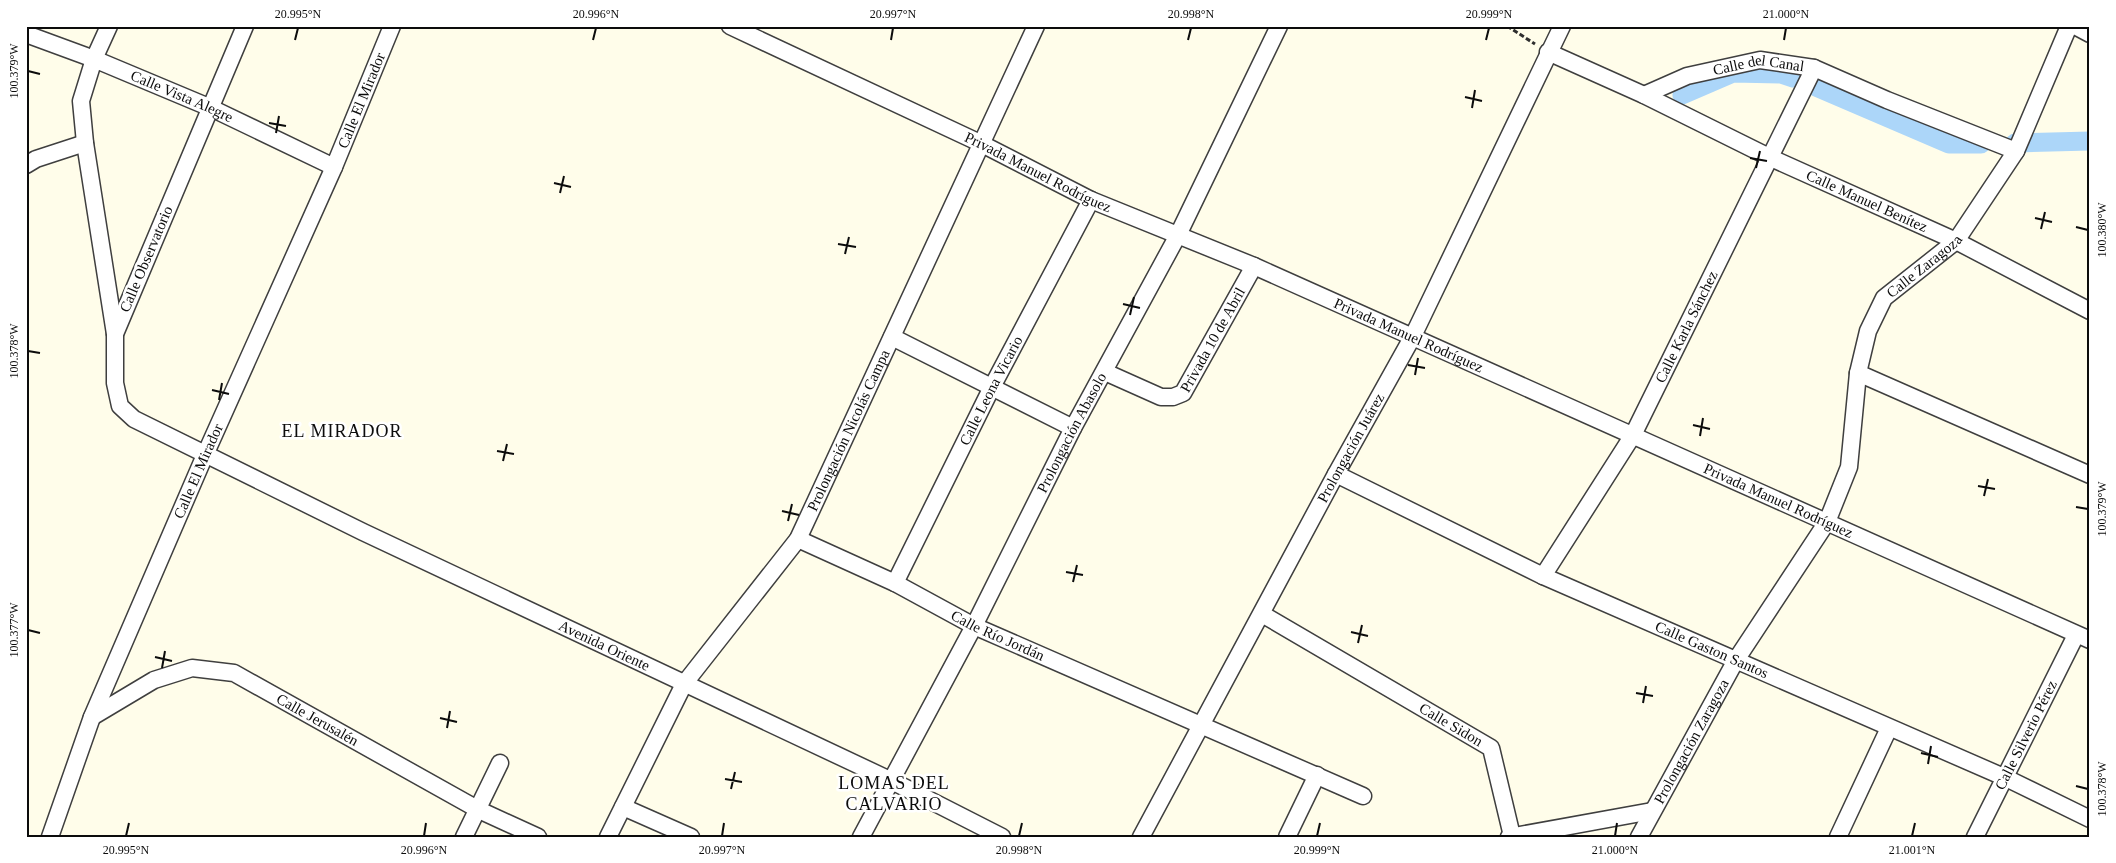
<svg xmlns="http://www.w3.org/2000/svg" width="2116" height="863" viewBox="0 0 2116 863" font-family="'Times New Roman',serif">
<rect width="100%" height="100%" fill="#fffdea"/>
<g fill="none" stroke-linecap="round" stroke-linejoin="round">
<g stroke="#acd6f9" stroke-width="19">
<polyline points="1816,87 1949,144 1981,144"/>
<polyline points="1682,95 1733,73 1781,74 1793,78"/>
<polyline points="2015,143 2090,141"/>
</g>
<g stroke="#3f3f3f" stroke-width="19">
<g id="minor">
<polyline points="109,26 94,59 81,101 85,143 115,334"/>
<path id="s1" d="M245,26L115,334V383L120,406L134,419L363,532L892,781L1002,837"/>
<path id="s2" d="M730,26L980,143L1091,200L1254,266L2090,640"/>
<polyline points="2075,26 2090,34"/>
<path id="s3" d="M26,34L94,59L211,108L334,167"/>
<path id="s4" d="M1548,52L1644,95L1771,158L1956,241L2090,311"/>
<path id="s5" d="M1644,95L1687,76L1760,60L1814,68L1887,100L2016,151"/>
<polyline points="26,165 36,159 85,143"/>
<polyline points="892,337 1073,428"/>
<path id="s6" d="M1105,372L1161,397H1173L1183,393L1254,266"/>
<polyline points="1858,373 2090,475"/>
<path id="s7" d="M1336,474L1543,576L2006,778L2090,819"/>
<path id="s8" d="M798,539L895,583L974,626L1363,796"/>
<path id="s9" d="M1543,576L1633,435L1814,68"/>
<path id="s10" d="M895,583L992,387L1091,200"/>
<path id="s11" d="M1262,614L1491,748L1512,836"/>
<path id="s12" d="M92,717L154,680L192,668L234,673L479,810L538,837"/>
<polyline points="623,807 691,837"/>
<path id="s13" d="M50,837L92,717L205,455L334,167L392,26"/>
<polyline points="464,837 500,763"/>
<path id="s14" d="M608,837L684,684L798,539L1036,26"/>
<path id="s15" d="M861,837L974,626L1073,428L1178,235L1279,26"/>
<path id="s16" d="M1141,837L1336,474L1413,336L1562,26"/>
<polyline points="1287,837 1317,775"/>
<polyline points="1509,837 1652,811"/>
<path id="s17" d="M1639,837L1736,660L1827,522L1849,467L1858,373L1868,331L1884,298L1956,241L2016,151L2069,26"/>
<polyline points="1838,837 1889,728"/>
<path id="s18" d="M1975,837L2076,635"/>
</g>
</g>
<polyline stroke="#2e2e2e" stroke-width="3" stroke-dasharray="5 2.5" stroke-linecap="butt" points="1507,26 1535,44"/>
<use href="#minor" stroke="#fff" stroke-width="16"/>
</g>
<path fill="none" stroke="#0c0c0c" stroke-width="2" d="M295,40L298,28M593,40L596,28M891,40L893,28M1188,40L1191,28M1486,40L1489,28M1784,40L1786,28M28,71L40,74M1465,97L1482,101M1472,108L1475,90M269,123L286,126M276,133L279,116M1750,158L1767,161M1756,168L1760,151M554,183L571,187M560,193L564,176M2035,218L2052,222M2076,227L2088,230M2041,229L2045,212M838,244L856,247M845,254L849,237M1123,304L1140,308M1130,315L1134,297M28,351L40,353M1408,365L1425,368M1415,375L1418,358M212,390L229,394M219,400L222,383M1693,425L1710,429M1700,436L1703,418M497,451L514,454M503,461L507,444M1978,486L1995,489M1984,496L1988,479M2076,507L2088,509M782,511L799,515M788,521L792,504M1066,572L1083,575M1073,582L1077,565M28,630L40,633M1351,632L1368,636M1358,643L1362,625M155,657L172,661M162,668L165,651M1636,693L1653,696M1643,703L1646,686M440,718L457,722M447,728L450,711M1921,753L1938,757M1928,764L1931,746M725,779L742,782M2076,786L2088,789M731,789L735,772M126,836L129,823M424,836L426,823M722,836L724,823M1019,836L1022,823M1317,836L1320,823M1615,836L1617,823M1912,836L1915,823"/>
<g text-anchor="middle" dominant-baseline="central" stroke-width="5" stroke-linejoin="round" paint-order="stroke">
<g font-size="15" fill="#0c0c0c" stroke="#fff">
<text stroke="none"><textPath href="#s5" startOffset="120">Calle del Canal</textPath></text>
<text stroke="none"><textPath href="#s3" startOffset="168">Calle Vista Alegre</textPath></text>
<text stroke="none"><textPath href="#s13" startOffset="800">Calle El Mirador</textPath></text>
<text stroke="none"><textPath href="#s2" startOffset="341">Privada Manuel Rodríguez</textPath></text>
<text stroke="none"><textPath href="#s4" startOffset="352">Calle Manuel Benítez</textPath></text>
<text transform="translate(146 259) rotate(-67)">Calle Observatorio</text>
<text stroke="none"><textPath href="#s17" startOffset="652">Calle Zaragoza</textPath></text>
<text stroke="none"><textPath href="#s9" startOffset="288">Calle Karla Sánchez</textPath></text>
<text stroke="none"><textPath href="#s2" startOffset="746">Privada Manuel Rodríguez</textPath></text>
<text stroke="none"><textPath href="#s6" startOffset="145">Privada 10 de Abril</textPath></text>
<text stroke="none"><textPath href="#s10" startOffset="215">Calle Leona Vicario</textPath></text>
<text stroke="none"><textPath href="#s14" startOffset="475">Prolongación Nicolás Campa</textPath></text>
<text stroke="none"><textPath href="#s15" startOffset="456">Prolongación Abasolo</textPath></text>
<text stroke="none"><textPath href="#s16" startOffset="442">Prolongación Juárez</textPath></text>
<text stroke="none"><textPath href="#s13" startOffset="395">Calle El Mirador</textPath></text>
<text stroke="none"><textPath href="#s2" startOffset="1151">Privada Manuel Rodríguez</textPath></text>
<text stroke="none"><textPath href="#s8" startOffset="222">Calle Río Jordán</textPath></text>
<text stroke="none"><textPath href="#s1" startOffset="948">Avenida Oriente</textPath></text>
<text stroke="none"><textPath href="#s7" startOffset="415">Calle Gaston Santos</textPath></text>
<text stroke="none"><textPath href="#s12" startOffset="250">Calle Jerusalén</textPath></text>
<text stroke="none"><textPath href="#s11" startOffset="219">Calle Sidon</textPath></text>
<text stroke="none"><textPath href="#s18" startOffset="114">Calle Silverio Pérez</textPath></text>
<text stroke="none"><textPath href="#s17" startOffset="109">Prolongación Zaragoza</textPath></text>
</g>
<g font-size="18" letter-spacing="1" fill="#0c0c0c" stroke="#fff">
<text x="342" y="431">EL MIRADOR</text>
<text x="894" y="783">LOMAS DEL<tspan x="894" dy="21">CALVARIO</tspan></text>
</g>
</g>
<rect width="2116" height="863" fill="none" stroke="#ffffff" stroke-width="55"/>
<rect x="28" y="28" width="2060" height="808" fill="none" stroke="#0c0c0c" stroke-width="2"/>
<g font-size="12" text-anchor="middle" fill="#0c0c0c">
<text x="298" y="18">20.995°N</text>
<text x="596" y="18">20.996°N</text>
<text x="893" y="18">20.997°N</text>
<text x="1191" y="18">20.998°N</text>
<text x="1489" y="18">20.999°N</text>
<text x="1786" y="18">21.000°N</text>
<text transform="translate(14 71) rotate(-90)" y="4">100.379°W</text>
<text transform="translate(2102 230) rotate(-90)" y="4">100.380°W</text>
<text transform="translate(14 351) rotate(-90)" y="4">100.378°W</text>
<text transform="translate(2102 509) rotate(-90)" y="4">100.379°W</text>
<text transform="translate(14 630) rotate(-90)" y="4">100.377°W</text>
<text transform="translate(2102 789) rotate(-90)" y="4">100.378°W</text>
<text x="126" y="854">20.995°N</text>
<text x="424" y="854">20.996°N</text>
<text x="722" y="854">20.997°N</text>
<text x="1019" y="854">20.998°N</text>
<text x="1317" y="854">20.999°N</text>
<text x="1615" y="854">21.000°N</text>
<text x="1912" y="854">21.001°N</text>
</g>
</svg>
